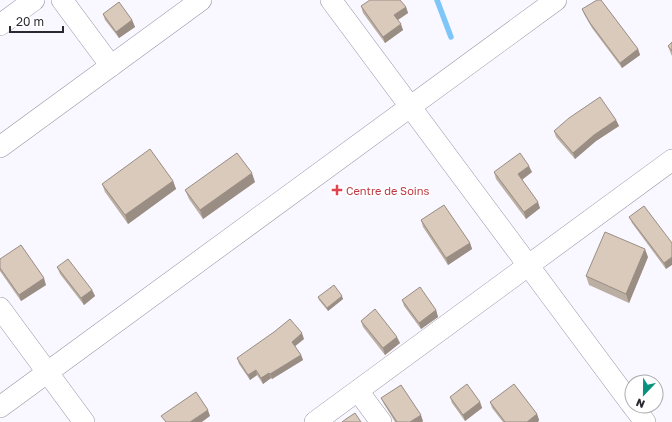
<svg xmlns="http://www.w3.org/2000/svg" width="672" height="422" viewBox="0 0 672 422" font-family="'Golos Text',sans-serif">
<rect width="100%" height="100%" fill="#f9f7ff"/>
<g fill="none" stroke-linecap="round" stroke-linejoin="round">
<polyline stroke="#7fc6f8" stroke-width="5.5" points="437,0 451,37"/>
<g stroke="#9a95a7" stroke-width="22">
<g id="minor">
<polyline points="62,0 111,66"/>
<polyline points="331,0 632,405"/>
<polyline points="0,25 34,0"/>
<polyline points="0,147 201,0"/>
<polyline points="0,308 84,422"/>
<polyline points="358,391 381,422"/>
<polyline points="633,406 645,422"/>
<polyline points="0,407 556,0"/>
<polyline points="315,422 672,160"/>
</g>
</g>
<use href="#minor" stroke="#fff" stroke-width="21"/>
</g>
<g fill="#bbaea2">
<polygon points="361,6 406,7 408,13 398,20 403,30 385,43 363,13"/>
<polygon points="582,9 638,49 640,55 622,68 592,28 584,14"/>
<polygon points="103,14 132,20 135,27 119,38 105,20"/>
<polygon points="672,42 672,56 671,54 668,46"/>
<polygon points="616,120 619,126 596,141 575,159 556,137 554,131"/>
<polygon points="494,172 532,172 522,180 540,208 526,219 496,179"/>
<polygon points="173,181 176,189 128,224 105,192 102,184"/>
<polygon points="255,182 203,219 189,199 185,190"/>
<polygon points="629,217 672,243 666,269 632,223"/>
<polygon points="421,220 470,243 472,249 448,265 423,227"/>
<polygon points="648,257 629,303 589,285 586,276"/>
<polygon points="0,259 46,285 21,301 0,271"/>
<polygon points="57,267 92,290 95,296 84,305 60,274"/>
<polygon points="318,297 343,299 328,311 319,300"/>
<polygon points="402,300 436,310 438,317 421,329 404,306"/>
<polygon points="361,321 400,343 385,355 363,327"/>
<polygon points="304,339 295,346 301,355 303,360 272,379 271,378 263,384 257,375 250,380 239,364 237,358"/>
<polygon points="450,397 480,402 482,408 465,421 452,403"/>
<polygon points="381,398 423,421 422,422 395,422 384,404"/>
<polygon points="490,402 537,414 539,420 538,422 503,422 492,408"/>
</g>
<g fill="#998d84">
<polygon points="406,7 408,13 396,21 394,15"/>
<polygon points="132,20 135,27 119,38 116,32"/>
<polygon points="401,24 403,30 385,43 383,37"/>
<polygon points="638,49 640,55 622,68 620,63"/>
<polygon points="616,120 619,126 596,141 575,159 573,153 594,135"/>
<polygon points="529,166 532,172 520,181 518,174"/>
<polygon points="252,173 255,182 203,219 200,210"/>
<polygon points="173,181 176,189 128,224 125,215"/>
<polygon points="538,202 540,208 526,219 524,212"/>
<polygon points="470,243 472,249 448,265 446,258"/>
<polygon points="645,249 648,257 629,303 626,294"/>
<polygon points="672,257 672,265 666,269 664,263"/>
<polygon points="44,278 46,285 21,301 19,295"/>
<polygon points="92,290 95,296 84,305 81,298"/>
<polygon points="342,296 343,299 328,311 327,308"/>
<polygon points="436,310 438,317 421,329 419,323"/>
<polygon points="302,333 304,339 294,347 292,342"/>
<polygon points="397,337 400,343 385,355 383,348"/>
<polygon points="301,355 303,360 272,379 270,374"/>
<polygon points="256,370 257,375 250,380 248,375"/>
<polygon points="269,373 271,378 263,384 261,378"/>
<polygon points="480,402 482,408 465,421 463,415"/>
<polygon points="208,410 210,416 202,422 190,422"/>
<polygon points="537,414 539,420 538,422 527,422"/>
<polygon points="421,415 423,421 422,422 410,422"/>
</g>
<g fill="#dacabc" stroke="#998d84">
<polygon points="370,0 400,0 406,7 394,15 401,24 383,37 361,6"/>
<polygon points="597,0 601,0 638,49 620,63 590,23 582,9"/>
<polygon points="119,2 132,20 116,32 103,14"/>
<polygon points="672,42 672,51 668,46"/>
<polygon points="600,97 616,120 594,135 573,153 554,131 569,118"/>
<polygon points="150,149 173,181 125,215 102,184"/>
<polygon points="237,153 252,173 200,210 185,190"/>
<polygon points="520,153 529,166 518,174 538,202 524,212 494,172"/>
<polygon points="444,205 470,243 446,258 421,220"/>
<polygon points="644,206 672,243 672,257 664,263 629,217"/>
<polygon points="605,232 645,249 626,294 586,276"/>
<polygon points="21,245 44,278 19,295 0,268 0,259"/>
<polygon points="68,259 92,290 81,298 57,267"/>
<polygon points="334,285 342,296 327,308 318,297"/>
<polygon points="420,287 436,310 419,323 402,300"/>
<polygon points="375,309 397,337 383,348 361,321"/>
<polygon points="290,319 302,333 292,342 301,355 270,374 269,373 261,378 256,370 248,375 237,358 274,332"/>
<polygon points="467,384 480,402 463,415 450,397"/>
<polygon points="514,384 537,414 527,422 505,422 490,402"/>
<polygon points="401,385 421,415 410,422 397,422 381,398"/>
<polygon points="196,392 208,410 190,422 166,422 161,416"/>
<polygon points="355,413 361,422 342,422 346,419"/>
</g>
<path fill="#e0444e" stroke="#fff" stroke-width="1.5" d="M335 184h4v4h4v4h-4v4h-4v-4h-4v-4h4z"/>
<g text-anchor="middle" dominant-baseline="central" stroke-width="3.5" stroke-linejoin="round" paint-order="stroke">
<g font-size="11" fill="#be3a42" stroke="#fff" text-anchor="start">
<text x="346" y="190">Centre de Soins</text>
</g>
</g>
<g transform="translate(644 394) rotate(202)"><circle r="19" fill="#ffffff" stroke="#aaa9ac"/>
<path d="M0-3L7 15L0 10L-7 15Z" fill="#06927d"/>
<text y="-6" font-size="11" font-weight="bold" text-anchor="middle" fill="#2b2930">N</text>
</g>
<path d="M10 26v6h53v-6" fill="none" stroke="#2b2930" stroke-width="2"/>
<text x="16" y="26" font-size="12" fill="#2b2930" stroke="#ffffff" stroke-width="3" paint-order="stroke">20 m</text>
</svg>
